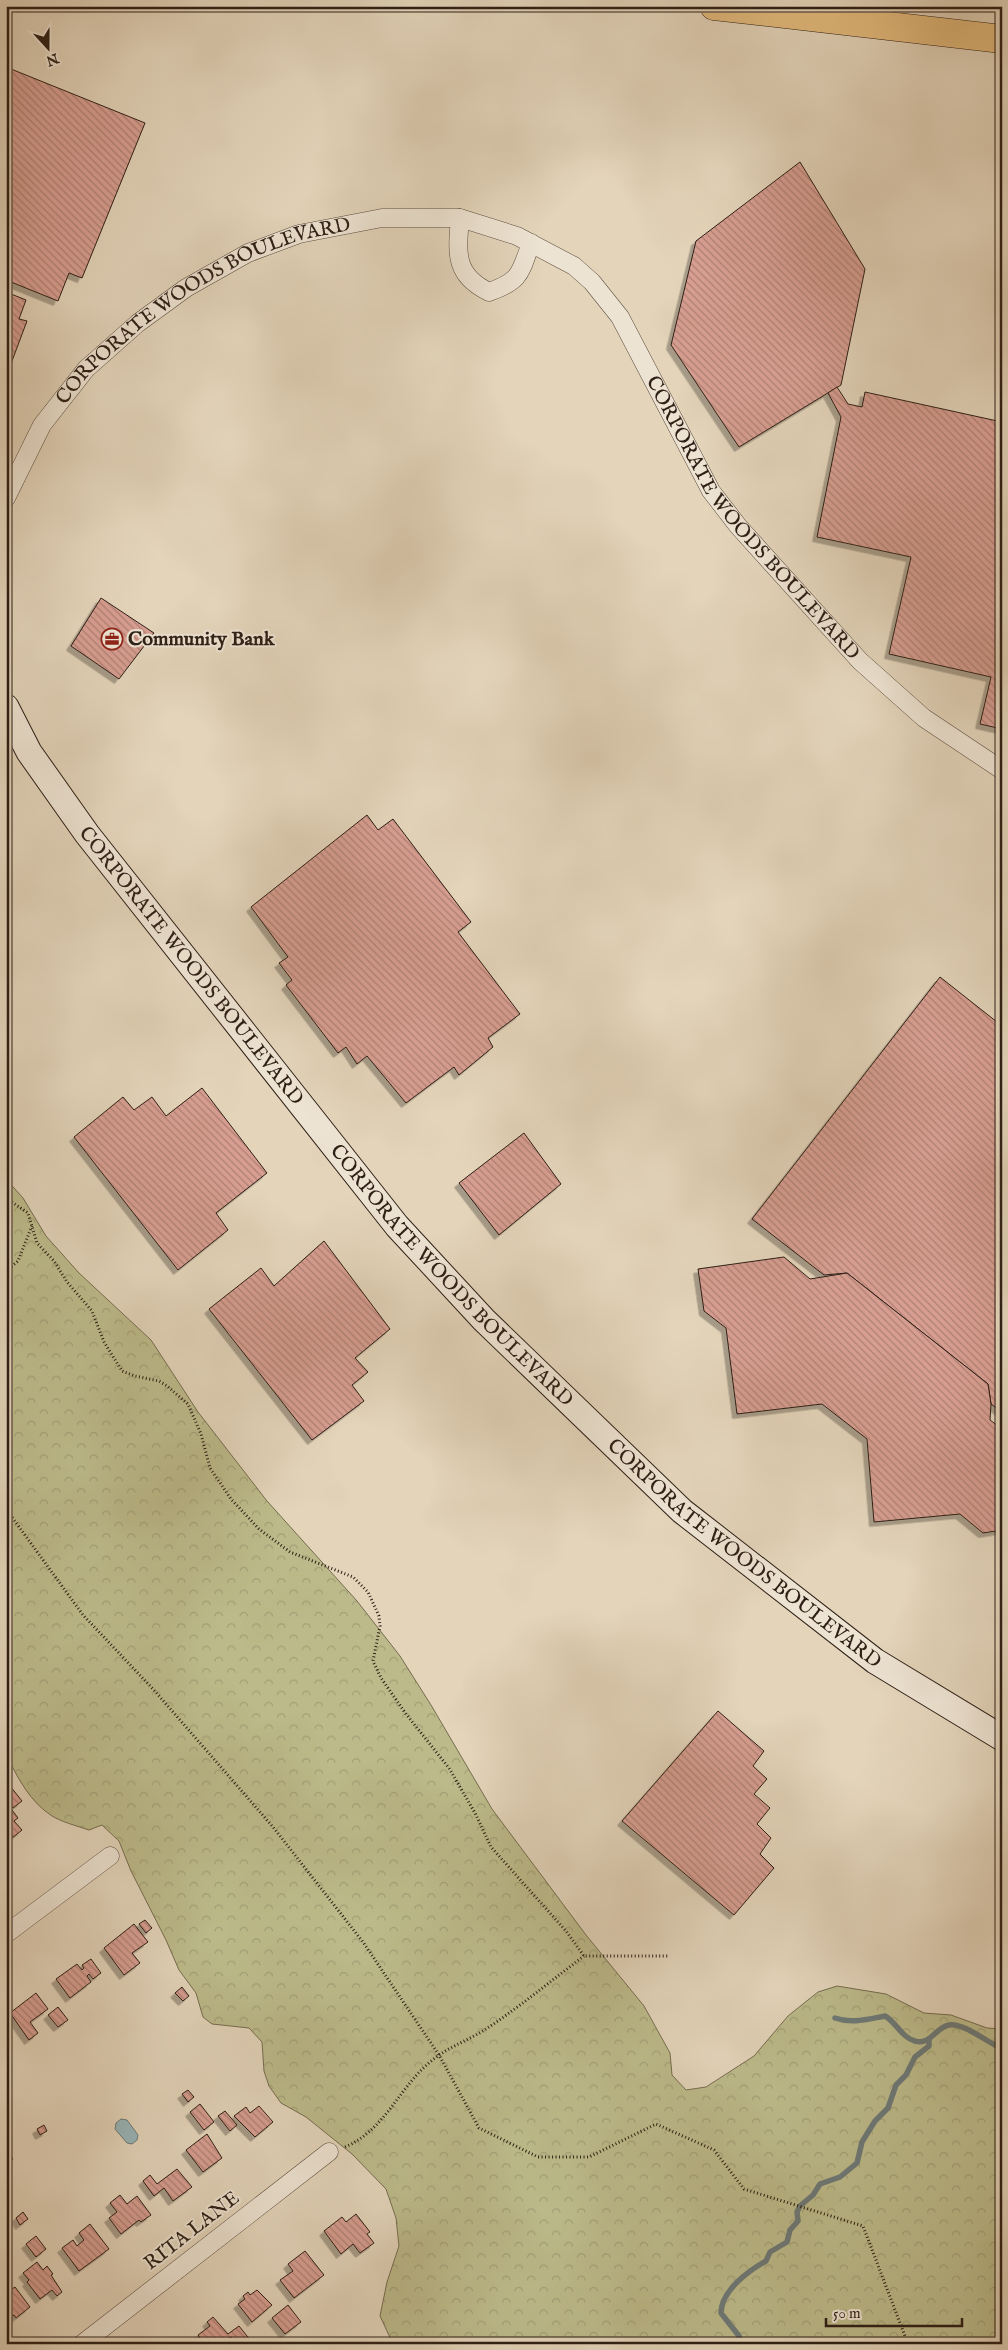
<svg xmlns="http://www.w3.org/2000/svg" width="1008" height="2350" viewBox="0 0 1008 2350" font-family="'IM FELL English',serif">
<defs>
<pattern id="forest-crowns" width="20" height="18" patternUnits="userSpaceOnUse" patternTransform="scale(1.25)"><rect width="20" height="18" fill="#bcba8a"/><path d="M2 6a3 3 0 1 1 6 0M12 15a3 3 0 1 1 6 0" fill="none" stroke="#a29f76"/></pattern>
<pattern id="building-back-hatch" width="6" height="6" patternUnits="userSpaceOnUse" patternTransform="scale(1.25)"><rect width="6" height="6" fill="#d79e91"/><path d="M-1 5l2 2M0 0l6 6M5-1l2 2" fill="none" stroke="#af8075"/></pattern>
<filter id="shadow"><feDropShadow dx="-4.5" dy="4.5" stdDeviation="0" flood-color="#0004"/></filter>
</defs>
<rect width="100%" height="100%" fill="#e3d4ba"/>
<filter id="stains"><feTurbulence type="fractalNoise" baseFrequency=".004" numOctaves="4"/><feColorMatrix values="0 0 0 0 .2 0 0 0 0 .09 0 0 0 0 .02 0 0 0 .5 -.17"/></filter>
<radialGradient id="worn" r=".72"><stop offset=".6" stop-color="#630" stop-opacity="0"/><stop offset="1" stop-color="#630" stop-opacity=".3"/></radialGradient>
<path fill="url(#forest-crowns)" stroke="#756c50" d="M6,1179L23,1198L46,1236L79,1273L151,1340L198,1412L267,1501L357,1601L400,1656L431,1705L492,1809L586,1935L644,2006L670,2053L672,2075L686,2090L706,2087L754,2056L788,2016L818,1992L837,1986L886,1994L924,2013L951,2015L987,2028L1002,2029V2344H393L380,2316L387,2282L399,2246L396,2218L386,2189L352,2154L306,2117L281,2103L269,2086L264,2071L262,2042L249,2028L212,2024L203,2017L196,1993L179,1970L166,1940L131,1871L119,1841L102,1825L89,1830C77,1826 62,1822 52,1816C30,1802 17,1777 6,1754Z"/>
<polygon fill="#99b6ba" stroke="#6e7a78" points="121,2119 127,2120 138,2135 137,2140 132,2144 127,2143 115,2129 116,2123"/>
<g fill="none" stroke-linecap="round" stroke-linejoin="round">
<g stroke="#6e7a78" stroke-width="5.5">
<path d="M835,2018C852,2024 868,2019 885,2016C896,2022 902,2038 915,2041C930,2046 936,2027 949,2025C962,2022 989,2043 1002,2049"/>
<path d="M741,2344L739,2336L721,2313C721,2291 748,2271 766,2261L770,2252L787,2242L790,2230L798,2221L797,2212L800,2206L813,2195L820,2184L840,2177L857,2163L862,2142L875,2121L888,2108L896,2085L906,2075L915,2057L929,2046V2039"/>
</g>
</g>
<g fill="url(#building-back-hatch)" stroke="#2e1f16" filter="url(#shadow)">
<polygon points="6,67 145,123 82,278 69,273 58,301 6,280"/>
<polygon points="800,162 865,269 841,385 739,447 671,345 696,241"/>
<polygon points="6,292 26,300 19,319 27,321 6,377"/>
<polygon points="837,387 848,404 862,407 865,392 1002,422 1002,729 980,724 991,677 889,654 911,557 817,537 841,417 828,393"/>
<polygon points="101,598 154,633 119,679 71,646"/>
<polygon points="367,815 378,830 393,819 471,922 458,932 520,1014 488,1038 493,1047 459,1075 454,1067 406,1103 367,1056 357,1064 346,1047 338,1053 286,985 292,980 279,963 288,957 251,907"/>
<polygon points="940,977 1002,1026 1002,1412 991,1404 988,1384 847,1273 824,1275 752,1219"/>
<polygon points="202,1088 267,1173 216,1213 228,1230 178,1270 74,1137 123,1097 134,1110 152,1097 166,1116"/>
<polygon points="524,1133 561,1184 499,1235 459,1183"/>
<polygon points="324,1241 390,1329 355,1358 368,1372 352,1385 364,1401 312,1440 209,1309 261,1268 274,1286"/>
<polygon points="784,1257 810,1279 847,1273 988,1384 991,1404 990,1420 1002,1429 1002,1530 983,1533 960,1514 874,1522 867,1439 822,1404 737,1414 726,1328 704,1311 698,1269"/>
<polygon points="718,1711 764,1751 753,1766 767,1779 754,1794 770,1808 757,1824 771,1838 760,1854 774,1868 734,1915 622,1821"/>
<polygon points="6,1781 22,1801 13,1808 6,1800"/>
<polygon points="12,1810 18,1818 14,1821 22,1830 6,1843 6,1815"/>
<polygon points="145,1920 152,1928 146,1933 139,1924"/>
<polygon points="134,1924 148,1942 132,1953 140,1963 124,1975 104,1948"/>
<polygon points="91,1959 101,1973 93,1979 89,1974 87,1976 91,1982 70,1998 56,1979 77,1964 82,1970 84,1968 82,1965"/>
<polygon points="182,1987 189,1996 183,2001 175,1993"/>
<polygon points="36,1993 48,2009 30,2022 38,2033 29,2040 10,2013"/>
<polygon points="58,2007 68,2020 58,2027 48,2015"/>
<polygon points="188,2090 194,2097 188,2102 182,2094"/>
<polygon points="200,2104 214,2122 204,2130 190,2112"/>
<polygon points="259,2106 273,2122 255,2137 234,2116 246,2107 250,2113"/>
<polygon points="225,2111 237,2125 230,2131 218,2116"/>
<polygon points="44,2125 47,2131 40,2135 37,2129"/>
<polygon points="207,2134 222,2158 203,2172 186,2150"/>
<polygon points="6,2150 13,2159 6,2164"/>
<polygon points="177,2169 192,2187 173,2201 164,2188 154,2196 143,2181 150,2175 157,2184"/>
<polygon points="120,2195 127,2204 137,2196 151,2215 141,2222 139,2220 121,2234 109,2218 117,2212 110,2203"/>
<polygon points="23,2212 28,2219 20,2225 16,2218"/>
<polygon points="356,2214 370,2232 367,2234 374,2243 360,2253 353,2244 341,2254 324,2231 342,2217 346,2222"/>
<polygon points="90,2224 109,2249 79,2271 62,2248 73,2240 77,2246 84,2240 79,2233"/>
<polygon points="36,2236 46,2249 36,2257 26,2244"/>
<polygon points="305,2251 324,2275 294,2298 280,2280 293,2271 288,2264"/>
<polygon points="37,2262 43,2270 47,2266 53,2274 51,2275 62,2292 57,2296 52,2290 40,2299 27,2282 29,2280 23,2273"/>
<polygon points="15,2287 30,2307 16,2318 14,2315 6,2321 6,2293"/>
<polygon points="257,2290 272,2305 252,2322 238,2304 245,2299 243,2296 248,2292 250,2295"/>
<polygon points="288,2305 301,2322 285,2334 272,2318"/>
<polygon points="213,2317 228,2334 239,2326 251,2341 247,2344 237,2344 231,2337 226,2340 227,2344 204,2344 198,2335 210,2326 207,2322"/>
</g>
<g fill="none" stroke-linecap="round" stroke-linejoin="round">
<g stroke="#5b4c3f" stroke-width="19">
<g id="street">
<path d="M460,218C457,253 454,275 489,292C521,281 520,273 531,243"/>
<path id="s1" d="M6,498L42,425L86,369L138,323L186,288L248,253L299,234L382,218H460L517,236L574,266L592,282L620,317L711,491L738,526L860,661L924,718L1002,770"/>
<polyline points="6,1934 110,1856"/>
<polyline points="82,2344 329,2152"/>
</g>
</g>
<g stroke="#2e1f16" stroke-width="27">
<g id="secondary">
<path id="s2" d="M6,707L29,752L87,834L397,1226L484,1320L682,1511L875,1661L1002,1738"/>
</g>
</g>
<g stroke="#2e1f16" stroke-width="29">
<polyline id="highway" points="714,6 1002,39"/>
</g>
<g stroke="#2e1f16" stroke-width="3" stroke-dasharray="1 2.5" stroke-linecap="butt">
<polyline points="6,1198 28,1213 37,1243 54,1261 67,1282 92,1311 104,1342 122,1371 135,1376 159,1381 167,1386 188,1404 201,1434 210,1468 231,1499 259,1529 290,1552 353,1577 368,1592 379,1616 380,1626 373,1661 381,1678 406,1714 449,1768 475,1813 491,1847 566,1931 584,1956 669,1956"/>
<polyline points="6,1271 18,1261 32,1226"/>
<polyline points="6,1509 83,1615 153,1689 273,1827 363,1942 439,2055 479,2128 538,2157 589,2157 656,2124 714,2150 744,2189 863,2226 908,2344"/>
<path d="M345,2147C385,2130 398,2089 430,2062C447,2047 470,2040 489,2027C522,2005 552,1980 584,1956"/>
</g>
<use href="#street" stroke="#ede3d2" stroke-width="18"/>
<use href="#secondary" stroke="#ede3d2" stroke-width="25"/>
<use href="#highway" stroke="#e2ba7d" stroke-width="28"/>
</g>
<defs>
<g id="office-ring" transform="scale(1.125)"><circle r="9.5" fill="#ede3d2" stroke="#8f2418" stroke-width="1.5"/><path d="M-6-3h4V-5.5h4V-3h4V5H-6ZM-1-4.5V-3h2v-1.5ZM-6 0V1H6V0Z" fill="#8f2418"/></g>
</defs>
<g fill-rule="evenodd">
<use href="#office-ring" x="112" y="639"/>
</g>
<g text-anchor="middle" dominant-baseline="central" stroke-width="4" stroke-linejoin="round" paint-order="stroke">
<g font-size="20" fill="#2e1f16" stroke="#ede3d2">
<text stroke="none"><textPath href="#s1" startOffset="285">CORPORATE WOODS BOULEVARD</textPath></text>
<text stroke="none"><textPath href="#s1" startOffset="1005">CORPORATE WOODS BOULEVARD</textPath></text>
<text stroke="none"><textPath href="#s2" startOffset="319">CORPORATE WOODS BOULEVARD</textPath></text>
<text stroke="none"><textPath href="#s2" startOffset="724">CORPORATE WOODS BOULEVARD</textPath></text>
<text stroke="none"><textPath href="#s2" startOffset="1129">CORPORATE WOODS BOULEVARD</textPath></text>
<text transform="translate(192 2231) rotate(-38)">RITA LANE</text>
</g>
<g font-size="20" font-weight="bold" fill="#2e1f16" stroke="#ede3d2" text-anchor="start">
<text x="128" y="639">Community Bank</text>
</g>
</g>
<rect width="1008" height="2350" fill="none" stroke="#e3d4ba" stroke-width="25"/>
<rect x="8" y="8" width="993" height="2335" fill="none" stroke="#2e1f16" stroke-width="2.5"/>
<rect x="12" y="12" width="983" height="2325" fill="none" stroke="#2e1f16"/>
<g transform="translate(48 48) rotate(159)" stroke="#ede3d2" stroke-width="4" paint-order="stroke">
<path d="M0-4L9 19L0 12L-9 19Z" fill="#2e1f16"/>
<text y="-8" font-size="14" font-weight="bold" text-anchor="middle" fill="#2e1f16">N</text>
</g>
<path d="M826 2318v8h136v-8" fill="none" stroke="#2e1f16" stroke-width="2.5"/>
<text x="833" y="2318" font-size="15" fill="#2e1f16" stroke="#ede3d2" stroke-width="4" paint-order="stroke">50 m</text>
<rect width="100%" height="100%" filter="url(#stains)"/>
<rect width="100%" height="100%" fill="url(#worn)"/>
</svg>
